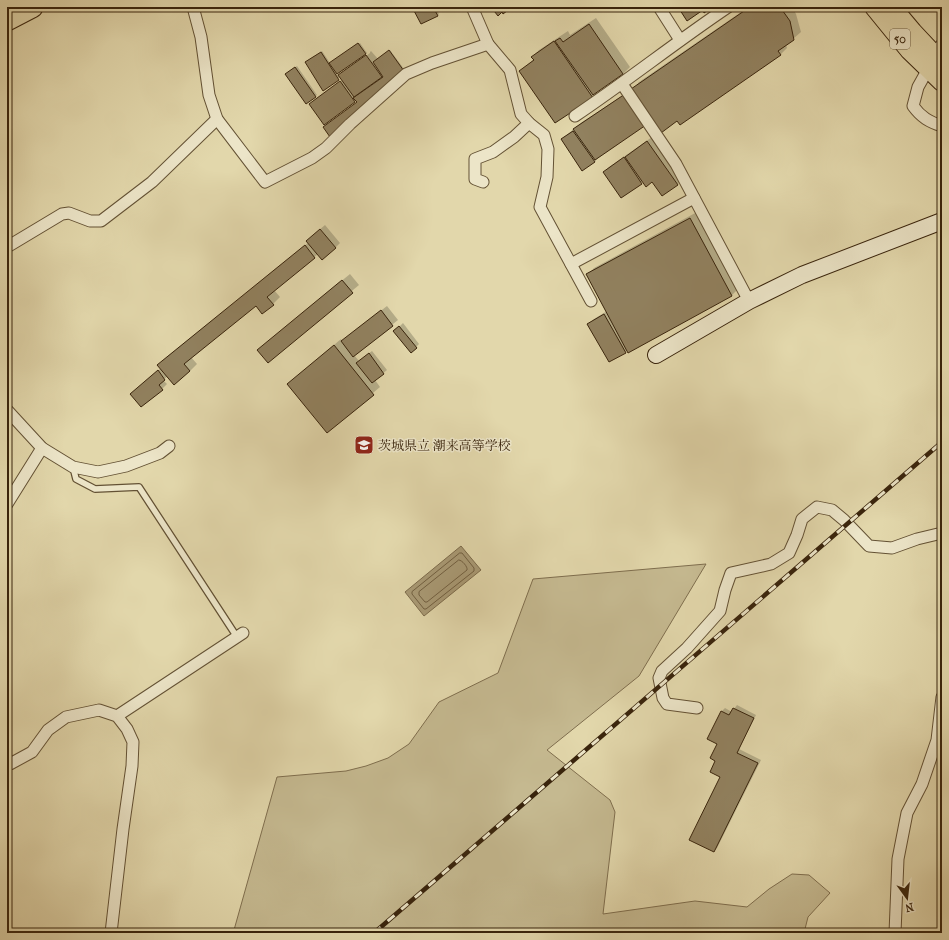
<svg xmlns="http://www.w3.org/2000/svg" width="949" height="940" viewBox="0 0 949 940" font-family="'IM FELL French Canon','Noto Serif JP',serif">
<rect width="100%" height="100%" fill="#e2d7ab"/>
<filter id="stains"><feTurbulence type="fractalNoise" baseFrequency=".005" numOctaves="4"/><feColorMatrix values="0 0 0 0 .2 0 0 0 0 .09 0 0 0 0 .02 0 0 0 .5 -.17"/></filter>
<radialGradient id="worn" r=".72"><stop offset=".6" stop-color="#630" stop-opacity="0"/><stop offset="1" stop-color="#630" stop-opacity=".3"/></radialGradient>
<polygon fill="#c5b990" stroke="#7f6e4e" points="706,564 639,676 547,750 610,800 615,812 603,914 695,901 747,907 769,889 792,874 809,875 830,893 808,917 804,933 239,933 234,930 277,777 346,771 366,766 388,758 409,744 439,702 498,673 533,579"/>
<polygon fill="#a99a75" stroke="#7c6b4b" points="461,546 481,570 424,616 405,592"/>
<g fill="#0003" fill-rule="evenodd">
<polygon points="414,7 435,7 439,14 437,16"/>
<polygon points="742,7 792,7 796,14 801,32 786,45 787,48 780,55 677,120 652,118 599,157 594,162 562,139 582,122 633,89 639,82 744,10"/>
<polygon points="596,18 630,67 623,74 600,89 592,97 555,122 520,71 534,59 532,57 539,50 568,31 570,35"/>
<path d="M360,43L367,53L337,74L338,76L343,71V73L370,53V52L371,51L378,59L390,50L404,69L330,135L358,102L356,100L324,124L310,104L342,80L340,77L338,79L307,61L322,51L330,63ZM382,75L384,77L361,94L359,92Z"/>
<polygon points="297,66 317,95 307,102 287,73"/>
<polygon points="655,135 684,178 677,185 653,181 643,181 621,197 604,172 609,167"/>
<polygon points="697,212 739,288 732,295 625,352 588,324 594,319 607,311 587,275 594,268"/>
<polygon points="325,225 340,243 335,248 318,254 274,290 280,297 273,304 256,304 191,357 197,364 190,371 168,376 163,380 167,384 162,389 131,394 161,368 159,365 166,358 308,243 312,236"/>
<polygon points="350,274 359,285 268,361 266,343"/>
<polygon points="387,306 398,320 354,355 359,361 372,351 387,370 375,380 380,387 327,432 288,384 341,339 342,341"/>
<polygon points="403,323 419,344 416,347 398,328"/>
<polygon points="737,705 756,715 739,749 761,760 717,848 714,851 721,776 717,760 721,712 725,708 732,712"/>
</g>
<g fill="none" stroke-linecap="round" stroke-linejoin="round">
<g stroke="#715f40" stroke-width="1">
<polygon points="460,553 462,553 474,568 474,571 426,609 424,609 412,594 412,592"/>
<path d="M459,560C462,560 468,567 467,570L427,602H425L419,595V592Z"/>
</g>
</g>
<g fill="#91815f" stroke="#39240c">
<polygon points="412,7 433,7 438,16 421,24"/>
<polygon points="491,7 512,7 503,14 502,12 498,16"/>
<polygon points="678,7 711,7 711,8 704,13 703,10 687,21"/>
<polygon points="741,7 780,7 790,21 794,40 778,51 781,55 680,125 677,121 661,133 631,89 744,11"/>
<polygon points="589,24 623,74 593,95 555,41 560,38 563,42"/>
<polygon points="554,41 593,98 555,123 519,71 534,60 531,57"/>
<polygon points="358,43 366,54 337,74 329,63"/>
<polygon points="389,50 404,71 330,137 323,127 357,102 353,98 383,77 373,62"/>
<polygon points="321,52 339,80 323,91 305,62"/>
<polygon points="366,55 382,77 354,97 338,75"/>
<polygon points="295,67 316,97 306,104 285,74"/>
<polygon points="340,81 355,102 324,125 309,104"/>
<polygon points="625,94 646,125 595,160 573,129"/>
<polygon points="573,131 595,162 582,171 561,139"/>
<polygon points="647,141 678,185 662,196 652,182 646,187 625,157"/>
<polygon points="624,157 642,184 621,198 603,172"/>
<polygon points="690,218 732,296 628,353 586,274"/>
<polygon points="320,229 336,248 322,260 306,241"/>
<polygon points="305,245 315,258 267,297 274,305 262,314 256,306 184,364 190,371 174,385 157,365"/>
<polygon points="342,280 353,293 268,363 257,350"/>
<polygon points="381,310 393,326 353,357 341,341"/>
<polygon points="604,314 626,353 609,362 587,324"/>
<polygon points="399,326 417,348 411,353 393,331"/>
<polygon points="334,345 374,395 327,433 287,384"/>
<polygon points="369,353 384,374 372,383 356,363"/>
<polygon points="158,370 165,380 159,385 163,390 141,407 130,394"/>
<polygon points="733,708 754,718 737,753 758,763 714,852 689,840 720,777 710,772 715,761 710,758 717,744 707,739 721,711 729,715"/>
</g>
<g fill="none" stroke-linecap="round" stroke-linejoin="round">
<g stroke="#635134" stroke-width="8">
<polyline id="lane" points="73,467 76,479 95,489 139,487 237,637"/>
</g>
<g stroke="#635134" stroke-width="13">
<g id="street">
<polyline points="193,7 201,37 209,95 217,119 265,182 312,158 326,148 350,124 406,74 432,63 488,44 472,7"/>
<polyline points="659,7 680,40"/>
<polyline points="488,44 510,70 521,114 529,123 544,135 548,149 547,177 540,207 591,301"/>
<path d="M942,44L918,87L913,106C921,117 929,122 942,126"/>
<polyline points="622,84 676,164 749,301"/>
<path d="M575,116C627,81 676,42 728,7"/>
<polyline points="483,182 475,179 475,159 493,152 514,137 529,123"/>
<polyline points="7,247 62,214 69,213 90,221 101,221 152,182 217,119"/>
<polyline points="571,264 694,198"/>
<polyline points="7,410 42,448 73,467 98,472 126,466 160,453 169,446"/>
<polyline points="7,504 42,448"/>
<polyline points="697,708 667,704 663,698 659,678 662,671 687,648 720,611 725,590 731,573 771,564 789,553 797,535 802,519 817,507 832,510 844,520 869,546 892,548 917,539 942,533"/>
<polyline points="117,716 243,633"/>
<polyline points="7,764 10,764 32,752 48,730 66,717 99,710 117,716 127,729 133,742 132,766 123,829 111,933"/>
<polyline points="895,933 898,859 907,813 922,784 937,740 942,697"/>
</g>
</g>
<g stroke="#39240c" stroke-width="18">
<polyline id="secondary" points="656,355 749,301 802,275 942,221"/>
</g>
<g stroke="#39240c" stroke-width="20">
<g id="primary">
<polyline points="874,7 909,50 942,82"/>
<polyline points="892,7 913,32 942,63"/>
</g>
</g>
<g stroke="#39240c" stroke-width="23">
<polyline id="highway" points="7,20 32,7"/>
</g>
<use href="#lane" stroke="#ece5c8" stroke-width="5.5"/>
<use href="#street" stroke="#ece5c8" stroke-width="11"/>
<use href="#secondary" stroke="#ece5c8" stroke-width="16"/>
<use href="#primary" stroke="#e2d7ab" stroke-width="18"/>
<use href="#highway" stroke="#e2d7ab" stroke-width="21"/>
<g stroke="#39240c" stroke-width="4.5">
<polyline id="rail" points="374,933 942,442"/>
</g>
<use href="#rail" stroke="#ece5c8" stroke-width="3" stroke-dasharray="9" stroke-linecap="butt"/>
</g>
<defs>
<g id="school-square" transform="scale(1)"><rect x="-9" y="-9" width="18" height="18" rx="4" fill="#8f2418" stroke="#ece5c8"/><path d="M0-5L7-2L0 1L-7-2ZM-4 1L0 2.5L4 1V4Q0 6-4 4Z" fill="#fff"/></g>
</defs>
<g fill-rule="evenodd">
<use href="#school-square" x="364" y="445"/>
</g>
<g text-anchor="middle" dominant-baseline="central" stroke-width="3" stroke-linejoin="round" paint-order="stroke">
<rect fill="#ece5c8" stroke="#6f5e44" stroke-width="1" x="890" y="29" width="20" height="20" rx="3"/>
<g font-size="12" font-weight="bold" fill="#39240c">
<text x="900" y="39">50</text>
</g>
<g font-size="13" fill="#39240c" stroke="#ece5c8" text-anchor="start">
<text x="378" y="445">茨城県立 潮来高等学校</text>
</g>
</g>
<rect width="949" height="940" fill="none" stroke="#e2d7ab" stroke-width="24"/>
<rect x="8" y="8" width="933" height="924" fill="none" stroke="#39240c" stroke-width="2"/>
<rect x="12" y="12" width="925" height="916" fill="none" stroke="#39240c"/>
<g transform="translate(907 898) rotate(165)" stroke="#ece5c8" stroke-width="3" paint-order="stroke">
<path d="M0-3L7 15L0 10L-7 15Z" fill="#39240c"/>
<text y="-6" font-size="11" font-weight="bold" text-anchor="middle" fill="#39240c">N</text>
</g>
<rect width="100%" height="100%" filter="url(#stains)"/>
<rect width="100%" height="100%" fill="url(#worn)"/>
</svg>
